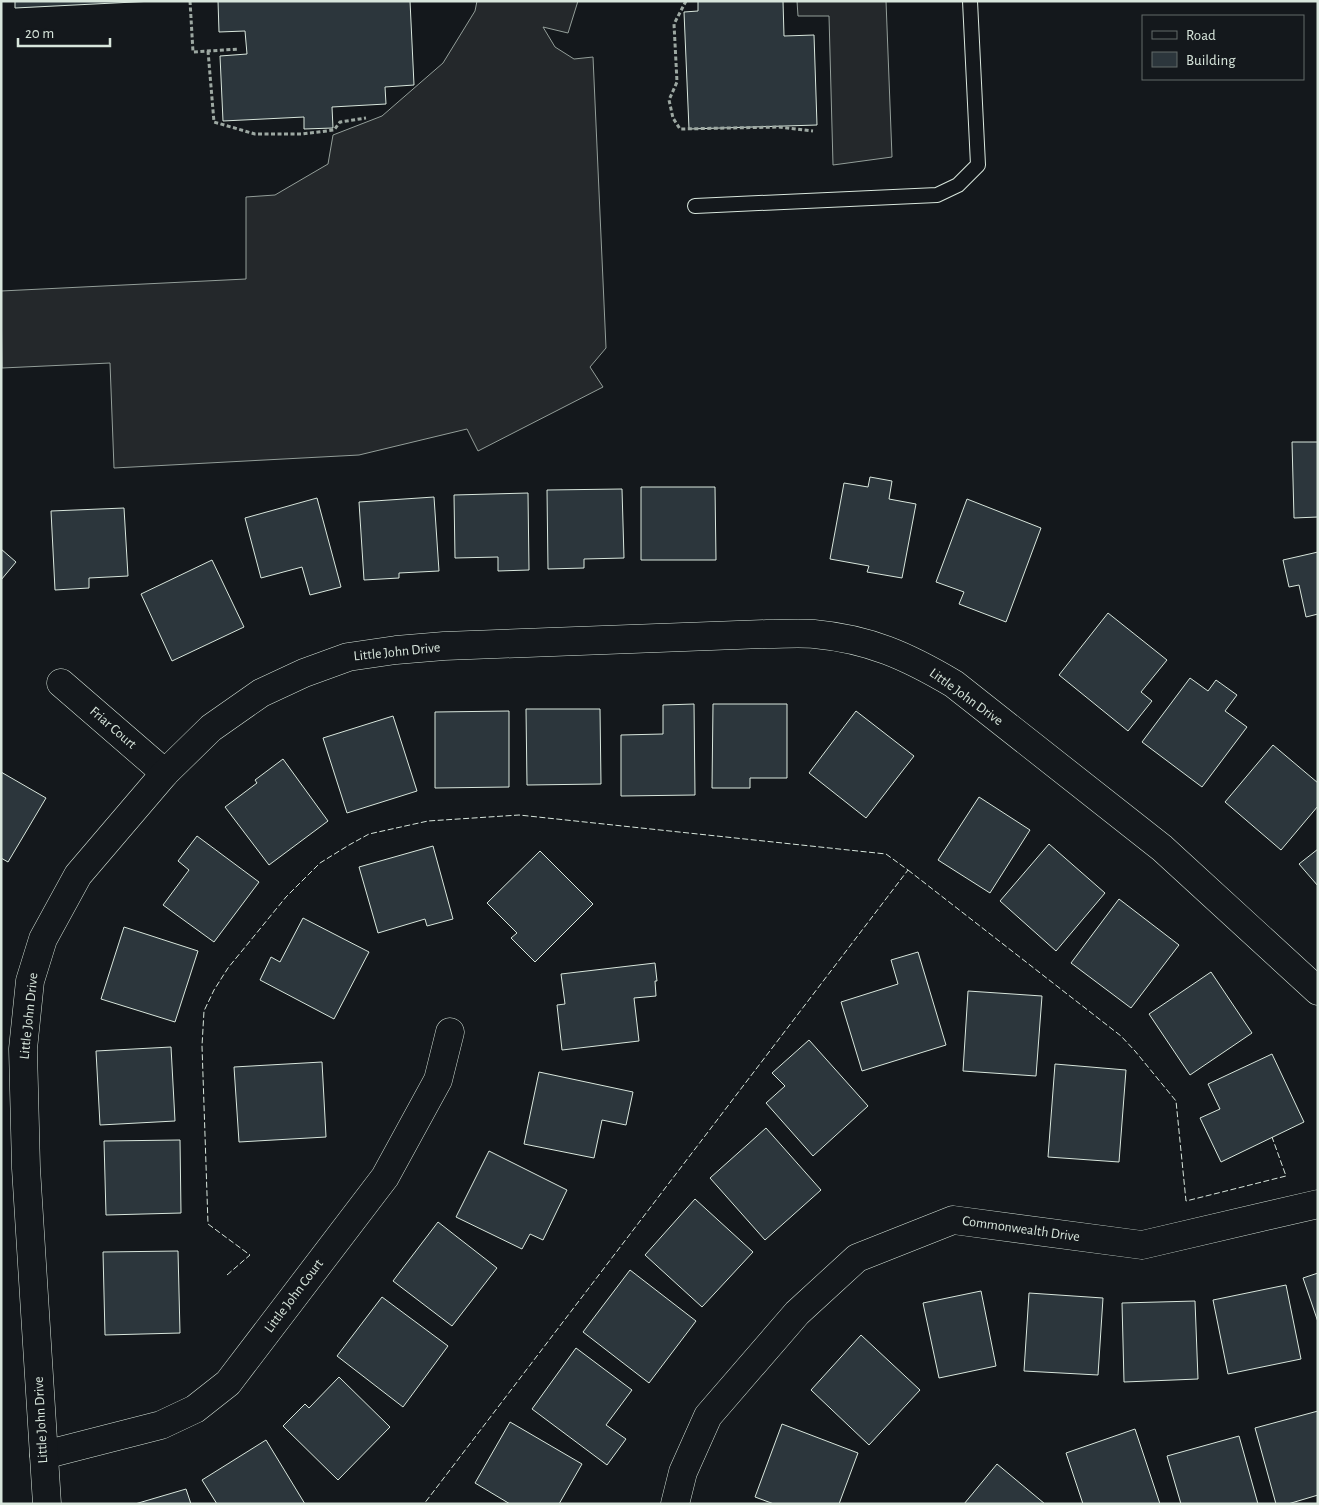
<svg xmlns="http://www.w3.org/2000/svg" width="1319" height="1505" viewBox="0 0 1319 1505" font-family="'Alegreya Sans',sans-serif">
<rect width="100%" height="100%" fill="#14181c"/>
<g fill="#24282b" stroke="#939e99">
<polygon points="477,1 578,1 568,33 543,27 555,47 574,59 593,57 606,348 590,367 603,387 478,451 467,429 359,455 114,468 110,363 2,368 1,291 246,279 246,197 275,195 328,164 333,135 382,116 443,63 475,11"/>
<polygon points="797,1 886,1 892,157 833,165 829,16 798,16"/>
</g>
<g fill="#2c363c" stroke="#d8e6dc">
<polygon points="15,1 154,1 15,8"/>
<polygon points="218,1 410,1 414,85 385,87 386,104 332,107 333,128 304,129 304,117 223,121 220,56 247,54 245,31 219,32"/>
<polygon points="698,1 783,1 784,36 814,35 817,125 689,129 684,12 698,11"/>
<polygon points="1292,442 1318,442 1318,517 1294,518"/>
<polygon points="870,477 892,481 889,499 916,504 902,578 867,572 869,566 830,559 844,483 868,487"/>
<polygon points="641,487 715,487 716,560 641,560"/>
<polygon points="622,489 624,558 584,559 584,568 548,569 547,490"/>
<polygon points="528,493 529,570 498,571 498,557 455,558 454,495"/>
<polygon points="434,497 439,571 399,573 399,578 364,580 359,502"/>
<polygon points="317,498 341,587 310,595 302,567 261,578 245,518"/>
<polygon points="967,499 1041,528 1006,622 959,604 964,592 936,582"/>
<polygon points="124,508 128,576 89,578 89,588 55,590 51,511"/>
<polygon points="1,549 16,562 1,580"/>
<polygon points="1318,552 1318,614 1306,617 1299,585 1289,587 1283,560"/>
<polygon points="212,560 244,627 172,661 141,594"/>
<polygon points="1108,613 1167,660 1141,692 1152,701 1128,731 1059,675"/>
<polygon points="1190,678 1208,691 1216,680 1237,695 1225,711 1247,727 1202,787 1142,742"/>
<polygon points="694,704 695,795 621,796 621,735 663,734 663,705"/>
<polygon points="713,704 787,704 787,778 750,778 750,788 712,788"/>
<polygon points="526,709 600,709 601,784 527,785"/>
<polygon points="509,711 509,787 435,788 435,712"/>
<polygon points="856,711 914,756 866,818 809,773"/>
<polygon points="393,716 417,791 347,813 323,738"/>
<polygon points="1273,745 1318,783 1318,806 1281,850 1225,802"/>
<polygon points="283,759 328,821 269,865 225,807 257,783 255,780"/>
<polygon points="1,772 46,798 8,862 1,858"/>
<polygon points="979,797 1030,830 990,893 938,860"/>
<polygon points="197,836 259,882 214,942 163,905 189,870 178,861"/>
<polygon points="1049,844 1105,893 1056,951 1000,901"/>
<polygon points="433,846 453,919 427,926 425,919 378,933 359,867"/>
<polygon points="1318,849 1318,886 1299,864"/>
<polygon points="540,851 593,904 535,962 511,938 517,933 487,903"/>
<polygon points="1119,899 1179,945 1131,1008 1071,963"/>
<polygon points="303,918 369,952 334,1019 260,980 271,957 280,962"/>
<polygon points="124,927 198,951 175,1022 101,999"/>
<polygon points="918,952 946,1045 862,1071 841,1002 898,984 891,960"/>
<polygon points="655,963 657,981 655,981 656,996 634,998 639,1041 562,1050 557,1005 565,1004 561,974"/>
<polygon points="1211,972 1252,1033 1190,1075 1149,1014"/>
<polygon points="968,991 1042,996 1036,1076 963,1071"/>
<polygon points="809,1040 868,1106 813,1156 766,1103 785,1086 772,1073"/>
<polygon points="171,1047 175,1121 100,1125 96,1051"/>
<polygon points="1272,1054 1304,1122 1221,1162 1200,1118 1220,1109 1208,1084"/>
<polygon points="322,1062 326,1137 239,1142 234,1067"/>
<polygon points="1055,1064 1126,1070 1119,1162 1048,1157"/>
<polygon points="539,1072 633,1092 626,1125 602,1120 594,1158 524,1144"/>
<polygon points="766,1128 821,1190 765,1240 710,1178"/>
<polygon points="180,1140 181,1213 106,1215 104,1141"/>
<polygon points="489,1151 567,1190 543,1240 530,1234 522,1249 456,1217"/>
<polygon points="695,1199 753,1252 702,1307 645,1255"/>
<polygon points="438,1222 497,1268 452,1326 393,1281"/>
<polygon points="178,1251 180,1333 105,1335 103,1252"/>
<polygon points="630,1270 696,1321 649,1383 583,1332"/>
<polygon points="1318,1273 1318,1322 1303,1278"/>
<polygon points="1286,1285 1301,1359 1228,1374 1213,1300"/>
<polygon points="981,1291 996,1366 939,1378 923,1303"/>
<polygon points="1029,1293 1103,1298 1098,1375 1024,1371"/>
<polygon points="382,1297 448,1346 403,1407 337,1356"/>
<polygon points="1195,1301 1198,1379 1124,1382 1122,1303"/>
<polygon points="861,1335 920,1390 869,1445 811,1390"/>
<polygon points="576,1348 632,1390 606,1425 626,1439 607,1465 532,1409"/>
<polygon points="339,1377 390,1427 338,1480 283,1426 305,1404 309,1408"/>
<polygon points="1318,1411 1318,1495 1288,1504 1276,1504 1255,1428"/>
<polygon points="510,1422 582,1464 559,1504 510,1504 475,1483"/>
<polygon points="782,1424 858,1453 839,1504 774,1504 755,1497"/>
<polygon points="1135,1429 1160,1504 1083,1504 1066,1453"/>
<polygon points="1239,1436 1258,1504 1181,1504 1167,1456"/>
<polygon points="266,1440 305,1504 217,1504 202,1480"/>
<polygon points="997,1464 1045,1504 964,1504"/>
<polygon points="186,1489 191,1504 135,1504"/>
</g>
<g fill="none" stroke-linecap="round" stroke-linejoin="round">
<g stroke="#d8e6dc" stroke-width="16">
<polyline id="lane" points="695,206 937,195 958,185 978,165 970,1"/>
</g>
<g stroke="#d8e6dc" stroke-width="29">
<g id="street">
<polyline points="61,683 165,773"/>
<polyline points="44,1455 161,1425 195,1409 228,1383 385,1177 438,1080 450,1032"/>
<path d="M47,1504L26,1168L23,1049L30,981L43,939L78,875L165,773L211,728L261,693L304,673L348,657L396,650L444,646L767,634C783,634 799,633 814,634C869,639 907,656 954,684L1162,848L1318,991"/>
<polyline points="675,1504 683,1472 708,1416 797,1313 857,1258 953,1220 1142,1245 1318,1204"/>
</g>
</g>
<g stroke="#9da8a2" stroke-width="3" stroke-dasharray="4 2.5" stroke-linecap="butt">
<polyline points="190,1 193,52 239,49"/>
<polyline points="686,1 674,24 677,82 669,100 673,118 680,129 779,127 813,131"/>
<polyline points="208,51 214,122 255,134 302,134 334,130 340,122 366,118"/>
</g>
<use href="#lane" stroke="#14181c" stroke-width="14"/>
<use href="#street" stroke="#14181c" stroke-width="28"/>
<g stroke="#d8e6dc" stroke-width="1" stroke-dasharray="6 2.5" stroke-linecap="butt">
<polyline points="908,870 1121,1036 1135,1051 1176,1101 1186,1201 1286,1176 1272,1137"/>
<polyline points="227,1275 250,1255 208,1224 202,1046 204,1011 214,990 228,968 286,897 320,863 349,845 369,834 428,821 519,815 886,854 908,870 424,1504"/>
</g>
</g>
<g text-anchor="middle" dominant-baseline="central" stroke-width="4" stroke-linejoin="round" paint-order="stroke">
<g font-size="14" fill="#d8e6dc" stroke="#14181c">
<text transform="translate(397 652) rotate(-6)">Little John Drive</text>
<text transform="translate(966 697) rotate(36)">Little John Drive</text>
<text transform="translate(113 728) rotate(41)">Friar Court</text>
<text transform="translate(29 1016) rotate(-84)">Little John Drive</text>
<text transform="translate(1021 1229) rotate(8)">Commonwealth Drive</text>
<text transform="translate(294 1296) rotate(-53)">Little John Court</text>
<text transform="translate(41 1420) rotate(-93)">Little John Drive</text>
</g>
</g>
<rect width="1319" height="1505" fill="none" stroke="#d8e6dc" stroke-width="5"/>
<rect x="1142" y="15" width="162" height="65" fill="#14181c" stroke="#626a69"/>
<rect x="1152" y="31" width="25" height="8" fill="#14181c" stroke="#626a69"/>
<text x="1186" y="40" font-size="15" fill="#d8e6dc">Road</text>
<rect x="1152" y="52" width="25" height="15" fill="#2c363c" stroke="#626a69"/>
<text x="1186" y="65" font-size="15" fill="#d8e6dc">Building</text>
<path d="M18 38v8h92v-8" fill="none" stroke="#d8e6dc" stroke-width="2.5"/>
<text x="25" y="38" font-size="15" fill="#d8e6dc" stroke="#14181c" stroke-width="4" paint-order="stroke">20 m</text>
</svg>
